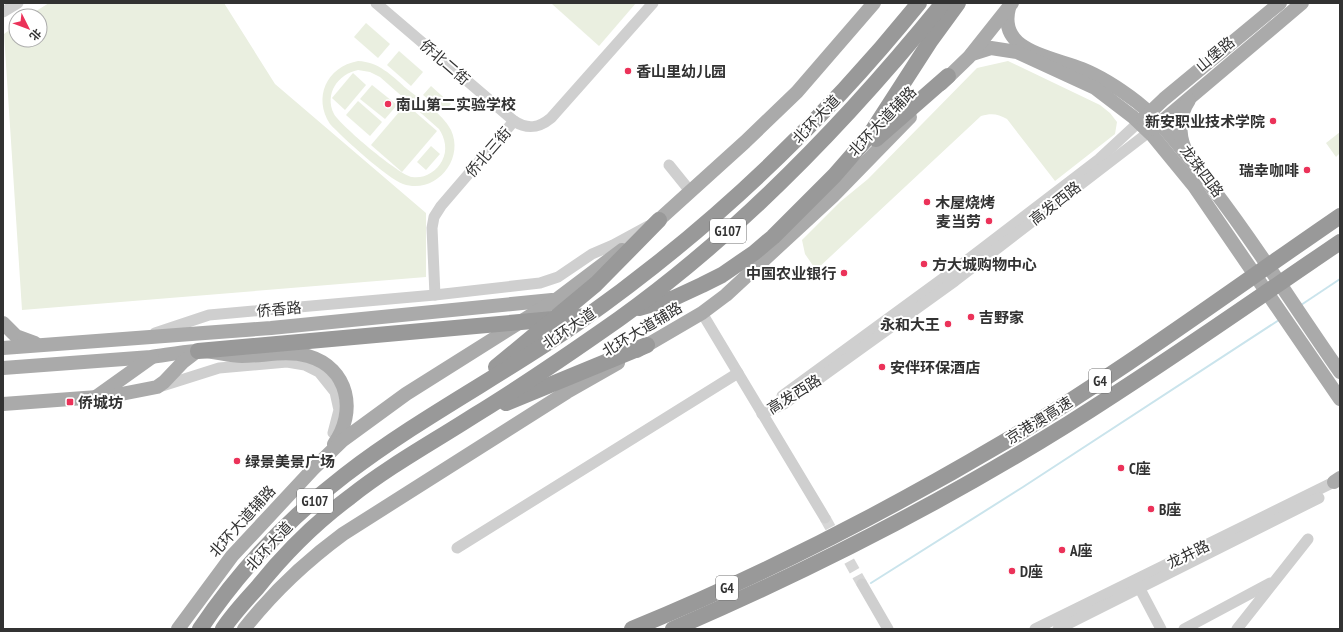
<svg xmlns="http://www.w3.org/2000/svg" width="1343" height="632" viewBox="0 0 1343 632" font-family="'PT Sans Narrow','Noto Sans SC',sans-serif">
<rect width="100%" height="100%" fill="#fff"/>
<g fill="#eaefe0" fill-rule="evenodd">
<polygon points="49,3 224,3 275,84 426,213 426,277 22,310 4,34 16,25 16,40 40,40 40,16 28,16"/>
<polygon points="553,3 636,3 599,46 552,4"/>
<polygon points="366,23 390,44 378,58 354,37"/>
<polygon points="399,51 423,72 411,86 387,65"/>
<path d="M358,61C379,62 391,75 407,89C421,100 442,113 451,130C465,160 435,195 403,184C387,178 343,138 330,124C313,98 326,67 358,61ZM358,70L370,72L380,77L439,129C445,138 448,150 442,161C436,172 424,179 412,177C399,175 340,125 334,114C324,94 338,74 358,70Z"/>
<path d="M1008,61L1100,105L1110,113L1117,122L1115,134L1055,181L1007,119C998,114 992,113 981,116L816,270L805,254L802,240L840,202L868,179L977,68Z"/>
<polygon points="353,73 366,85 345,110 332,98"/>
<polygon points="372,85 397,105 385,119 360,99"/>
<polygon points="431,86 451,104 444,112 423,95"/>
<polygon points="358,101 382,122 370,136 346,115"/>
<polygon points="406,104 437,131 402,172 371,145"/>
<polygon points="1340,132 1340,153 1336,157 1326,143"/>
<polygon points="431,146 440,154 426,170 417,162"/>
</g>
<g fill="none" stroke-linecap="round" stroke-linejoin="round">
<g stroke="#cae4ec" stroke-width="2">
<polyline points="1301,305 1340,279"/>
<polyline points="871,583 1023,487 1279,320"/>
</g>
<polyline stroke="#d6d6d6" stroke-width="11" stroke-dasharray="11 5.5" stroke-linecap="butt" points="825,518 862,584"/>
<g stroke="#cfcfcf" stroke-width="11">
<path d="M376,3L514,121C528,130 539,128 551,118L653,3"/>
<polyline points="3,12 18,3"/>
<polyline points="669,165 690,191"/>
<polyline points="435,295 432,228 434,217 441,206 514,121"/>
<polyline points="702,313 825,518"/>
<polyline points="155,333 209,315 435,295 540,283 558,277 592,254 613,245 648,226"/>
<polyline points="159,387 219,368 287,362 305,365 319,372 335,392 339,410 333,433"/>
<polyline points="782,396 949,274 1099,159 1139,122"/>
<polyline points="762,414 784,404 955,281 1149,132"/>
<polyline points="457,548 738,373"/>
<polyline points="862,584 888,629"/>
<polyline points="1140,589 1161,629"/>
<polyline points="1035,629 1340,479"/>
<polyline points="1058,629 1319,498"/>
<polyline points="1184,629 1270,583"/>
<polyline points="1237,629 1308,539"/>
</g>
<g stroke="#aaa" stroke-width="14">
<path d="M1009,8C997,52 1053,57 1082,69C1102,77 1120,89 1137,102C1161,121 1180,147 1199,171C1250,235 1293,305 1340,372"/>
<polyline points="972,54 991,48 1017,52 1095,88 1133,117 1153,136 1194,186 1340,399"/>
<polyline points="941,84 969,57 1012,3"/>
<polyline points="1143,119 1164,99 1280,3"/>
<polyline points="1153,129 1302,3"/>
<path d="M1185,149C1178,133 1179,115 1189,100"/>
<polyline points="651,227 745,142 797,92 874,3"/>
<polyline points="3,323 16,336 35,343"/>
<polyline points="3,348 271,328 552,300"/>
<polyline points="637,351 702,313 726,295 833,196 910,117"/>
<path d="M3,368C52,364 102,361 151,357C166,355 181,352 196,351C211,350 227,356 242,356C264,356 286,350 308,356C349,368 357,412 334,444"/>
<polyline points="96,397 152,357"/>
<polyline points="3,404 111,396 157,387 164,382 183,362 196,352"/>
<polyline points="1334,482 1340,478"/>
<polyline points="178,629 232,556 313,469 343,440 406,394 557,299 622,250"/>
<path d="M244,629C273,592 305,562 343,534L567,392L618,363"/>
</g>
<g stroke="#999" stroke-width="16">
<polyline points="876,139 948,76"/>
<polyline points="639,308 674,298 702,285 722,275 754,253 773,237 834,176 869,136 931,40 958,3"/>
<polyline points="198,351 587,316"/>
<polyline points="496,367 596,284 659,220"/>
<polyline points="506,403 647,345"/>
<path d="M200,629C239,571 289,518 345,475C419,418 503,375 579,322C707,232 821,124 919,3"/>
<path d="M223,629C233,614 245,601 257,588C284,554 315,523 350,497C389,466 433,442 475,415C524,385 572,352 619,319C742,231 848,120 943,3"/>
<path d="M632,629C761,576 884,513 1004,442C1120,373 1229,292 1340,216"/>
<path d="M673,629C826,563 975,486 1115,394C1191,345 1265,293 1340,242"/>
</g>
</g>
<g fill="#eb3259" stroke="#fff" stroke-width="1.5">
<circle cx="628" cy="71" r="4"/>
<circle cx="388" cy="104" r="4"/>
<circle cx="1273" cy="121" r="4"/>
<circle cx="1307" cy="170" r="4"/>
<circle cx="927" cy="202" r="4"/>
<circle cx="989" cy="221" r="4"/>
<circle cx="924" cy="264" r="4"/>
<circle cx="844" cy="273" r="4"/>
<circle cx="971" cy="317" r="4"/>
<circle cx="948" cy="324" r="4"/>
<circle cx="882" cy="367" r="4"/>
<rect x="66" y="398" width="8" height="8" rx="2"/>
<circle cx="237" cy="461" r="4"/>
<circle cx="1121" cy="468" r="4"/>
<circle cx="1151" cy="509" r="4"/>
<circle cx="1062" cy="550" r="4"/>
<circle cx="1012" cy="571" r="4"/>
</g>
<g text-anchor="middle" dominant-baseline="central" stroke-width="4" stroke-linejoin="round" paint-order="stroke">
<g fill="#fff" stroke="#707070" stroke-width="1">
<rect x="710" y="219" width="36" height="24" rx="3"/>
<rect x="1089" y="369" width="22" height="24" rx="3"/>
<rect x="297" y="489" width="36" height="24" rx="3"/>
<rect x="716" y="576" width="22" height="24" rx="3"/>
</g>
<g font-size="14" font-weight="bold" fill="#323232">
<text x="728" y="231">G107</text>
<text x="1100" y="381">G4</text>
<text x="315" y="501">G107</text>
<text x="727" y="588">G4</text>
</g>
<g font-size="15" fill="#323232" stroke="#fff">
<text transform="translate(1215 54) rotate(-40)">山堡路</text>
<text transform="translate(445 62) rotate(41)">侨北二街</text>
<text transform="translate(816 119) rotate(-46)">北环大道</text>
<text transform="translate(882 121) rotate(-46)">北环大道辅路</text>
<text transform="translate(488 152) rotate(-49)">侨北三街</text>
<text transform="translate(1202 171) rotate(53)">龙珠四路</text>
<text transform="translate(1055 203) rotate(-38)">高发西路</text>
<text transform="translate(279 309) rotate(-5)">侨香路</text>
<text transform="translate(569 328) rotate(-34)">北环大道</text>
<text transform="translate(642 329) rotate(-31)">北环大道辅路</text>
<text transform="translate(794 394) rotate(-32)">高发西路</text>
<text transform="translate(1039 420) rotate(-32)">京港澳高速</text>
<text transform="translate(242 521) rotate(-48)">北环大道辅路</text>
<text transform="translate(269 546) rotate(-47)">北环大道</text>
<text transform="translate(1188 554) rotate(-26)">龙井路</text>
</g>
<g font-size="15" font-weight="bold" fill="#323232" stroke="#fff" text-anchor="start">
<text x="636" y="71">香山里幼儿园</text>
<text x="396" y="104">南山第二实验学校</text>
<text x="1265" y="121" text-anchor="end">新安职业技术学院</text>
<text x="1299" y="170" text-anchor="end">瑞幸咖啡</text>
<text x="935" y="202">木屋烧烤</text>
<text x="981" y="221" text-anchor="end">麦当劳</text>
<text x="932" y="264">方大城购物中心</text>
<text x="836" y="273" text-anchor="end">中国农业银行</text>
<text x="979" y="317">吉野家</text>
<text x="940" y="324" text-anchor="end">永和大王</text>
<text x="890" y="367">安伴环保酒店</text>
<text x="78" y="402">侨城坊</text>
<text x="245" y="461">绿景美景广场</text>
<text x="1129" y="468">C座</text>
<text x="1159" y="509">B座</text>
<text x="1070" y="550">A座</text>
<text x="1020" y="571">D座</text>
</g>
</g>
<rect width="1343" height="632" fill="none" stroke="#323232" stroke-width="8"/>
<g transform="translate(28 28) rotate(132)"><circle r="19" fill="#ffffff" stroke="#adadad"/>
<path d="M0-3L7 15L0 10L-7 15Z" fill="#eb3259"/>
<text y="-6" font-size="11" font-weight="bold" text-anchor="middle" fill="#323232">北</text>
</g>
</svg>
